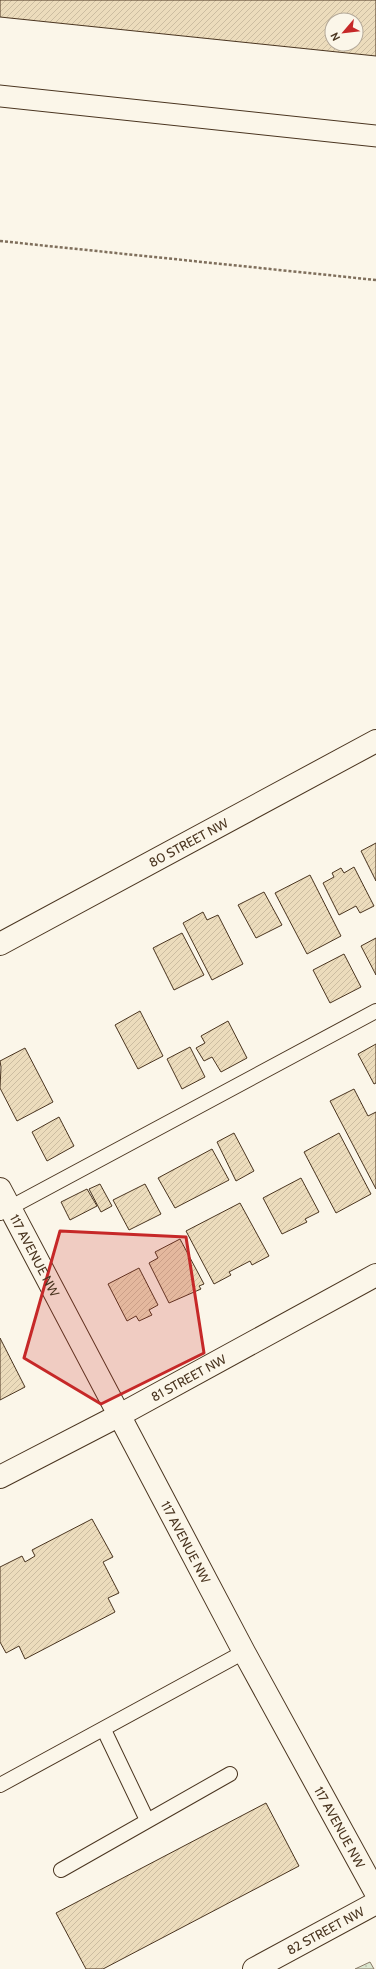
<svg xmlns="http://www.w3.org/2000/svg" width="376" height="1969" viewBox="0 0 376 1969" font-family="Cabin,sans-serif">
<defs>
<pattern id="park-dots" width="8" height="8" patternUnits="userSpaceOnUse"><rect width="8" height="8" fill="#dce7d0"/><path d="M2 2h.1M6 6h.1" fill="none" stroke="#bec7b2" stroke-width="1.8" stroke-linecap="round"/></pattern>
<pattern id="building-hatch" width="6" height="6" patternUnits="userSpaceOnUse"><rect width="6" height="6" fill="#ecdcbc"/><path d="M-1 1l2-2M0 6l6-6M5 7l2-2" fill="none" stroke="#ccbda1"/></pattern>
</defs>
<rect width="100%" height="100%" fill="#fbf6e9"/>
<polygon fill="url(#park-dots)" stroke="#887966" points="370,1962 374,1969 355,1969"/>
<g fill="url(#building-hatch)" stroke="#4a3520" fill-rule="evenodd">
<path d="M0,0H376V56L0,17ZM332,20H356V44H332Z"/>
<polygon points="376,843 376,881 361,851"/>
<polygon points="354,867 374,906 360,913 356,906 339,915 323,883 334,877 332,873 341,868 344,873"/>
<polygon points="310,875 341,936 307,954 275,893"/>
<polygon points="264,892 282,925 256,938 238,905"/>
<polygon points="203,912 207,920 218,915 243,964 212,980 183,923"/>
<polygon points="182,933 204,975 174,990 153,948"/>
<polygon points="376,938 376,975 361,946"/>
<polygon points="344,954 361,987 330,1003 313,970"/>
<polygon points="140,1011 163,1056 138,1069 115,1025"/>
<polygon points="228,1021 247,1058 221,1072 212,1057 204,1061 196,1048 205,1043 201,1036"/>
<polygon points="376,1044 376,1083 374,1084 358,1054"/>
<polygon points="190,1047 205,1077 182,1089 167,1059"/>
<polygon points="25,1048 53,1102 17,1121 0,1088 1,1067 0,1061"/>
<polygon points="354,1089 368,1116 376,1112 376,1189 330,1101"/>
<polygon points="59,1117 74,1146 47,1161 32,1132"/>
<polygon points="234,1133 254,1171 236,1181 217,1142"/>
<polygon points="339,1133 371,1194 336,1213 304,1152"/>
<polygon points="212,1149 229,1180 175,1208 158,1178"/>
<polygon points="301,1178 319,1212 305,1219 307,1222 282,1234 263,1198"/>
<polygon points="100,1184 112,1206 101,1212 89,1189"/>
<polygon points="145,1184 161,1214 129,1230 113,1200"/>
<polygon points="87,1189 97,1206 70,1220 61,1202"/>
<polygon points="240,1203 269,1256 252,1265 250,1261 229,1272 231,1275 214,1284 186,1231"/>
<polygon points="180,1239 204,1284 199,1286 201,1289 169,1303 149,1263 158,1258 155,1252"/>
<polygon points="139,1268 158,1305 149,1310 152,1315 139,1321 136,1316 127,1321 108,1284"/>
<polygon points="0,1338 25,1387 0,1400"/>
<polygon points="92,1519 113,1557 103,1562 119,1593 108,1598 115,1612 25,1659 19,1646 6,1653 0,1642 0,1567 22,1556 25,1562 35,1556 32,1550"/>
<polygon points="266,1803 299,1866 103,1969 86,1969 56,1913"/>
</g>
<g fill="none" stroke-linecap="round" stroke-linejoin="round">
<g stroke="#4a3520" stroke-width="16">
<g id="service">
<polyline points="0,1213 376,1011"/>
<polyline points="104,1730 147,1820"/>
<polyline points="0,1785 244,1652"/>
<polyline points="61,1870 230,1774"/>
</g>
</g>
<g stroke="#4a3520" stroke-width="24">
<g id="minor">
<path id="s1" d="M0,1189L244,1652L376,1893"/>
<path id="s2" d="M0,1477L118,1416L376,1275"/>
</g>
</g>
<g stroke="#4a3520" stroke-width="24">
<g id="tertiary">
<path id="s3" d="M0,944L376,741"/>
</g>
</g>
<g stroke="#4a3520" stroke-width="24">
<g id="secondary">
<path id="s4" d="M254,1969L376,1903"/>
</g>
</g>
<polyline stroke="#7f6f5c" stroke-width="2.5" stroke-dasharray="3 2" stroke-linecap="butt" points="0,241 376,280"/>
<use href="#service" stroke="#fbf6e9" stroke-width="14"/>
<use href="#minor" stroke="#fbf6e9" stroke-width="22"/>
<use href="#tertiary" stroke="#fbf6e9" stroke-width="22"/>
<use href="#secondary" stroke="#fbf6e9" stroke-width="22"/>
<g stroke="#4a3520" stroke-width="1">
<polyline points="0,85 376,125"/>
<polyline points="0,107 376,147"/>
</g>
</g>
<path fill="#c62828" fill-opacity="0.2" stroke="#c62828" stroke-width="3" stroke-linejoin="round" d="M60,1231L186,1237L204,1353L101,1404L24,1358Z"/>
<g text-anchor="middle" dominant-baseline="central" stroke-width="3" stroke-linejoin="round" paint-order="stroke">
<g font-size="13" fill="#4a3520" stroke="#fbf6e9">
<text stroke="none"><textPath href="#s3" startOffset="214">80 STREET NW</textPath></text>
<text stroke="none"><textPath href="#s1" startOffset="75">117 AVENUE NW</textPath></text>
<text stroke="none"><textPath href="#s2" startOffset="213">81 STREET NW</textPath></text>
<text stroke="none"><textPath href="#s1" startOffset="399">117 AVENUE NW</textPath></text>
<text stroke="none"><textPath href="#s1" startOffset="723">117 AVENUE NW</textPath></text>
<text stroke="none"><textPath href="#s4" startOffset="81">82 STREET NW</textPath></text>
</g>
</g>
<g transform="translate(344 32) rotate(242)"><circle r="19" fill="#fbf6e9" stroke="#b4a999"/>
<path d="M0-3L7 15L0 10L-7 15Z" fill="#c62828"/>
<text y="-6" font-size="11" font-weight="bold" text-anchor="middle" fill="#4a3520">N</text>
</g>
</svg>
